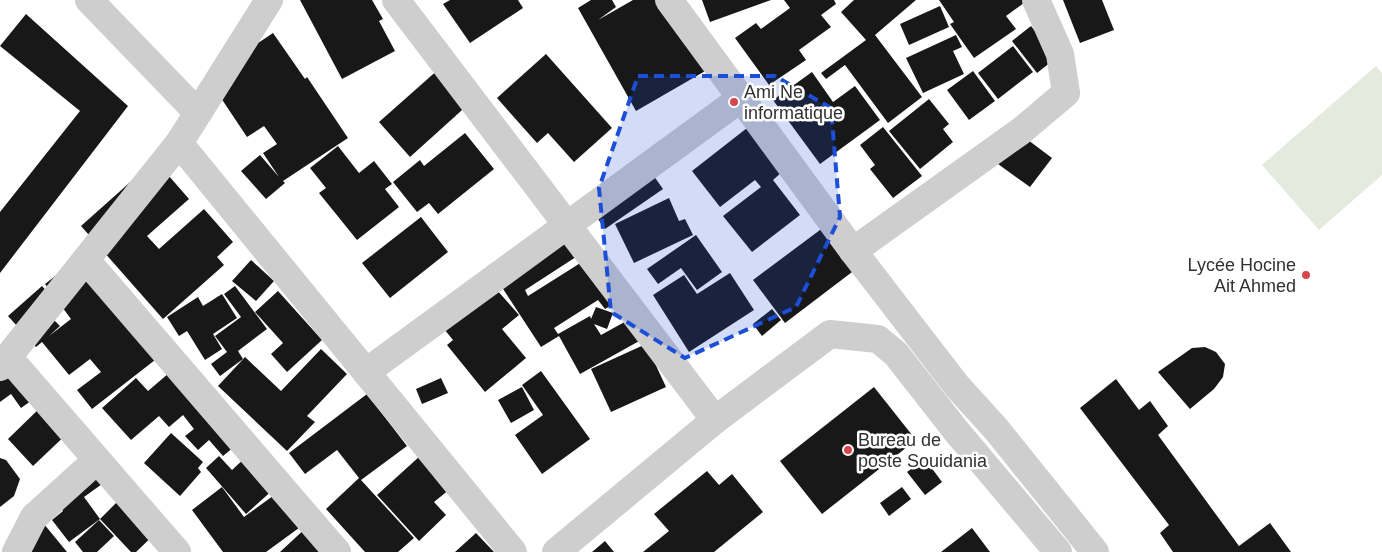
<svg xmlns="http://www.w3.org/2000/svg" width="1382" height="552" viewBox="0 0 1382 552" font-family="Helvetica,sans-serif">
<rect width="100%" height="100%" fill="#fff"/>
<polygon fill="#e4eade" points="1376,66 1382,73 1382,175 1319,230 1262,165"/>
<g fill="#181818">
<polygon points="300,0 372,0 383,19 379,21 395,51 342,79"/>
<polygon points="450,0 518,0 523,8 470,43 443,4"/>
<polygon points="591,0 612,0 616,7 598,20 633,0 659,0 707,70 636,111 578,8"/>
<polygon points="702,0 771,0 710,22"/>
<polygon points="784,0 834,0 836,4 821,15 831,27 799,50 806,60 769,85 735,38 756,23 761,29 790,8"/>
<polygon points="854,0 916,0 875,35 922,97 888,123 845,65 826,79 821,73 866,40 841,12"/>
<polygon points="939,0 1028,0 1006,16 1016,29 974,58 950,24 954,22"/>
<polygon points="1063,0 1102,0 1114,30 1080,43"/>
<polygon points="940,6 949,27 909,45 900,24"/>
<polygon points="26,14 128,106 0,273 0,212 80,111 0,46"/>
<polygon points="1031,26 1056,58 1037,73 1012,41"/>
<polygon points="273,33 305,79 307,77 348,138 283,181 285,183 266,199 241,171 260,155 279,177 263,153 277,144 264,126 247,137 207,77"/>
<polygon points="956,35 962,47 953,51 964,74 923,93 906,58"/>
<polygon points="1013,46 1033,72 998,99 978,73"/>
<polygon points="546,54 612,128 574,162 548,133 537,143 497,98"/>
<polygon points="440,68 471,102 410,157 379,122"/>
<polygon points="973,71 995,101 969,120 947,90"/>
<polygon points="812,72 833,102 855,86 880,120 820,164 773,100"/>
<polygon points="929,99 949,124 943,129 953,142 920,169 889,131"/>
<polygon points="883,127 922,176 893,198 870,169 875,165 860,145"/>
<polygon points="747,128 782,172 773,180 800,215 752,252 723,216 761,187 755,180 720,207 692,171"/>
<polygon points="465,133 494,169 438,214 429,203 417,212 393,182 420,160 424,166"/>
<polygon points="1020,134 1052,158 1030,187 998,164"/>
<polygon points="338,146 359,173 374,161 392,184 385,189 399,207 357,240 319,193 326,188 310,168"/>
<polygon points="155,160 189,199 147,236 159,249 204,209 233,242 217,257 224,265 163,319 81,226"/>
<polygon points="644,162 663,189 605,229 586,202"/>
<polygon points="669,198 679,221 685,219 693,235 634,263 615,224"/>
<polygon points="421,217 448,252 390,298 362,263"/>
<polygon points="558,221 579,255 525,290 528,296 582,262 600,291 610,285 620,300 605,309 598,300 554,328 558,334 590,316 591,319 596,307 613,313 607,329 594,324 601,335 630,319 641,340 580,374 559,336 541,347 488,266"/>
<polygon points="824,227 856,269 785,323 753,280"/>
<polygon points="696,235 722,272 697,290 681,268 658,284 647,269"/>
<polygon points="77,259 155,360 92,409 77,390 101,372 90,359 69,375 42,342 36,347 8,316 42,286 63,309 53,319 60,326 49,336 71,319 45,284"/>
<polygon points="251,260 274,281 256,301 232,281"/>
<polygon points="730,273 754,310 689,352 653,295 684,275 697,294"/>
<polygon points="235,286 267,329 238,351 243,359 220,376 211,364 227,352 215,336 241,317 224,294"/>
<polygon points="496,289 519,315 502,329 526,358 485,392 447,345 453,340 435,318"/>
<polygon points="278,291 322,340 287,372 271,354 283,343 255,312"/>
<polygon points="222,294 237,318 213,334 222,349 205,360 187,331 179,336 167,317 198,297 203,306"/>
<polygon points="772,309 781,320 762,336 753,324"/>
<polygon points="0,344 38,396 21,408 11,394 0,402"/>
<polygon points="646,344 666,387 611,412 591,369"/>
<polygon points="1205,347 1216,352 1225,364 1223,377 1214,389 1190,409 1158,372 1192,348"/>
<polygon points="321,349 347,374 307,416 315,422 287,451 218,386 245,357 281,391"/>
<polygon points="541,371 590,439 542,474 515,435 543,415 522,385"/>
<polygon points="169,373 235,446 223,456 209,440 198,450 185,436 194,429 183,415 169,427 159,416 131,440 102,408 136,378 148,391"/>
<polygon points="441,378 448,393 422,404 416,389"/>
<polygon points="1116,379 1139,410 1150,401 1168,426 1158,435 1239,546 1270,523 1291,552 1173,552 1160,533 1169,525 1080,408"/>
<polygon points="522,387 534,410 511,423 498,400"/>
<polygon points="874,387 916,440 822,514 780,461"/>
<polygon points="367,394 407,446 361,480 414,538 398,552 365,552 326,509 359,478 337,450 305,474 289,453"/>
<polygon points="46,402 72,429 33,466 8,439"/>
<polygon points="171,433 203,462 198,468 201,472 180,496 144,463"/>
<polygon points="219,456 232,470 247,456 275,488 246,514 206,468"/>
<polygon points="420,456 450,489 434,502 446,515 419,541 377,495"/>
<polygon points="0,458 6,460 20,479 14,496 0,507"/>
<polygon points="95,459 109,479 84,497 100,519 126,493 160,529 136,552 131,552 100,519 69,542 52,520 63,511 49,492"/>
<polygon points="925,459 942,482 925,495 907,472"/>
<polygon points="707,471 719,485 732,474 763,512 714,552 643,552 669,531 654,514"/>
<polygon points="222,487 244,517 277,493 303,525 266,552 223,552 192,510"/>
<polygon points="902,487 911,499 889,516 880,503"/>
<polygon points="39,518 67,552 9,552"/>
<polygon points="99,520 114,536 97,552 83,552 75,542"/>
<polygon points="308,526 332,552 280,552"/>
<polygon points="972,528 990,552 941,552"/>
<polygon points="476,533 494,552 455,552"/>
<polygon points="605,541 614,552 592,552"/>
</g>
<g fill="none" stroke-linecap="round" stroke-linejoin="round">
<g stroke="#cecece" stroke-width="28">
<polyline points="396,0 715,420"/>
<polyline points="179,143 513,552"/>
<polyline points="853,251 1021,131 1066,93 1060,54 1036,0"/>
<polyline points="86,260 337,552"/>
<polyline points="8,357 177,552"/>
<polyline points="0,367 179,143 198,113"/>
<polyline points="366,372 740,99"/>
<polyline points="16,552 34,517 97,460"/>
<polyline points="556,552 715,420 830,334 878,339 896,354 957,432 1058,552"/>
</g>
<g stroke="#cecece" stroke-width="28">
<polyline points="89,0 198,113 269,0"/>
<polyline points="669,0 853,251 957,386 996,429 1095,552"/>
</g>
</g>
<path fill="#1d4ed8" fill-opacity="0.2" stroke="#1d4ed8" stroke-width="4" stroke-dasharray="10 6" stroke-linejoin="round" d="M638,76H775L831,108L840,217L796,307L685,358L611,312L599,188Z"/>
<g fill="#d5474d" stroke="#fff" stroke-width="2">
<circle cx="734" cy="102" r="5"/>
<circle cx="1306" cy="275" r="5"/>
<circle cx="848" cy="450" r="5"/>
</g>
<g text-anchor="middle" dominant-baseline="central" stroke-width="5" stroke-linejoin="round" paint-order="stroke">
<g font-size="18" fill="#313131" stroke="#fff" text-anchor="start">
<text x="744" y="92">Ami Ne<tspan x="744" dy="21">informatique</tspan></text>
<text x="1296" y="265" text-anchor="end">Lycée Hocine<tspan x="1296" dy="21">Ait Ahmed</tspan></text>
<text x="858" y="440">Bureau de<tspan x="858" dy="21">poste Souidania</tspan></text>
</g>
</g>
</svg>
